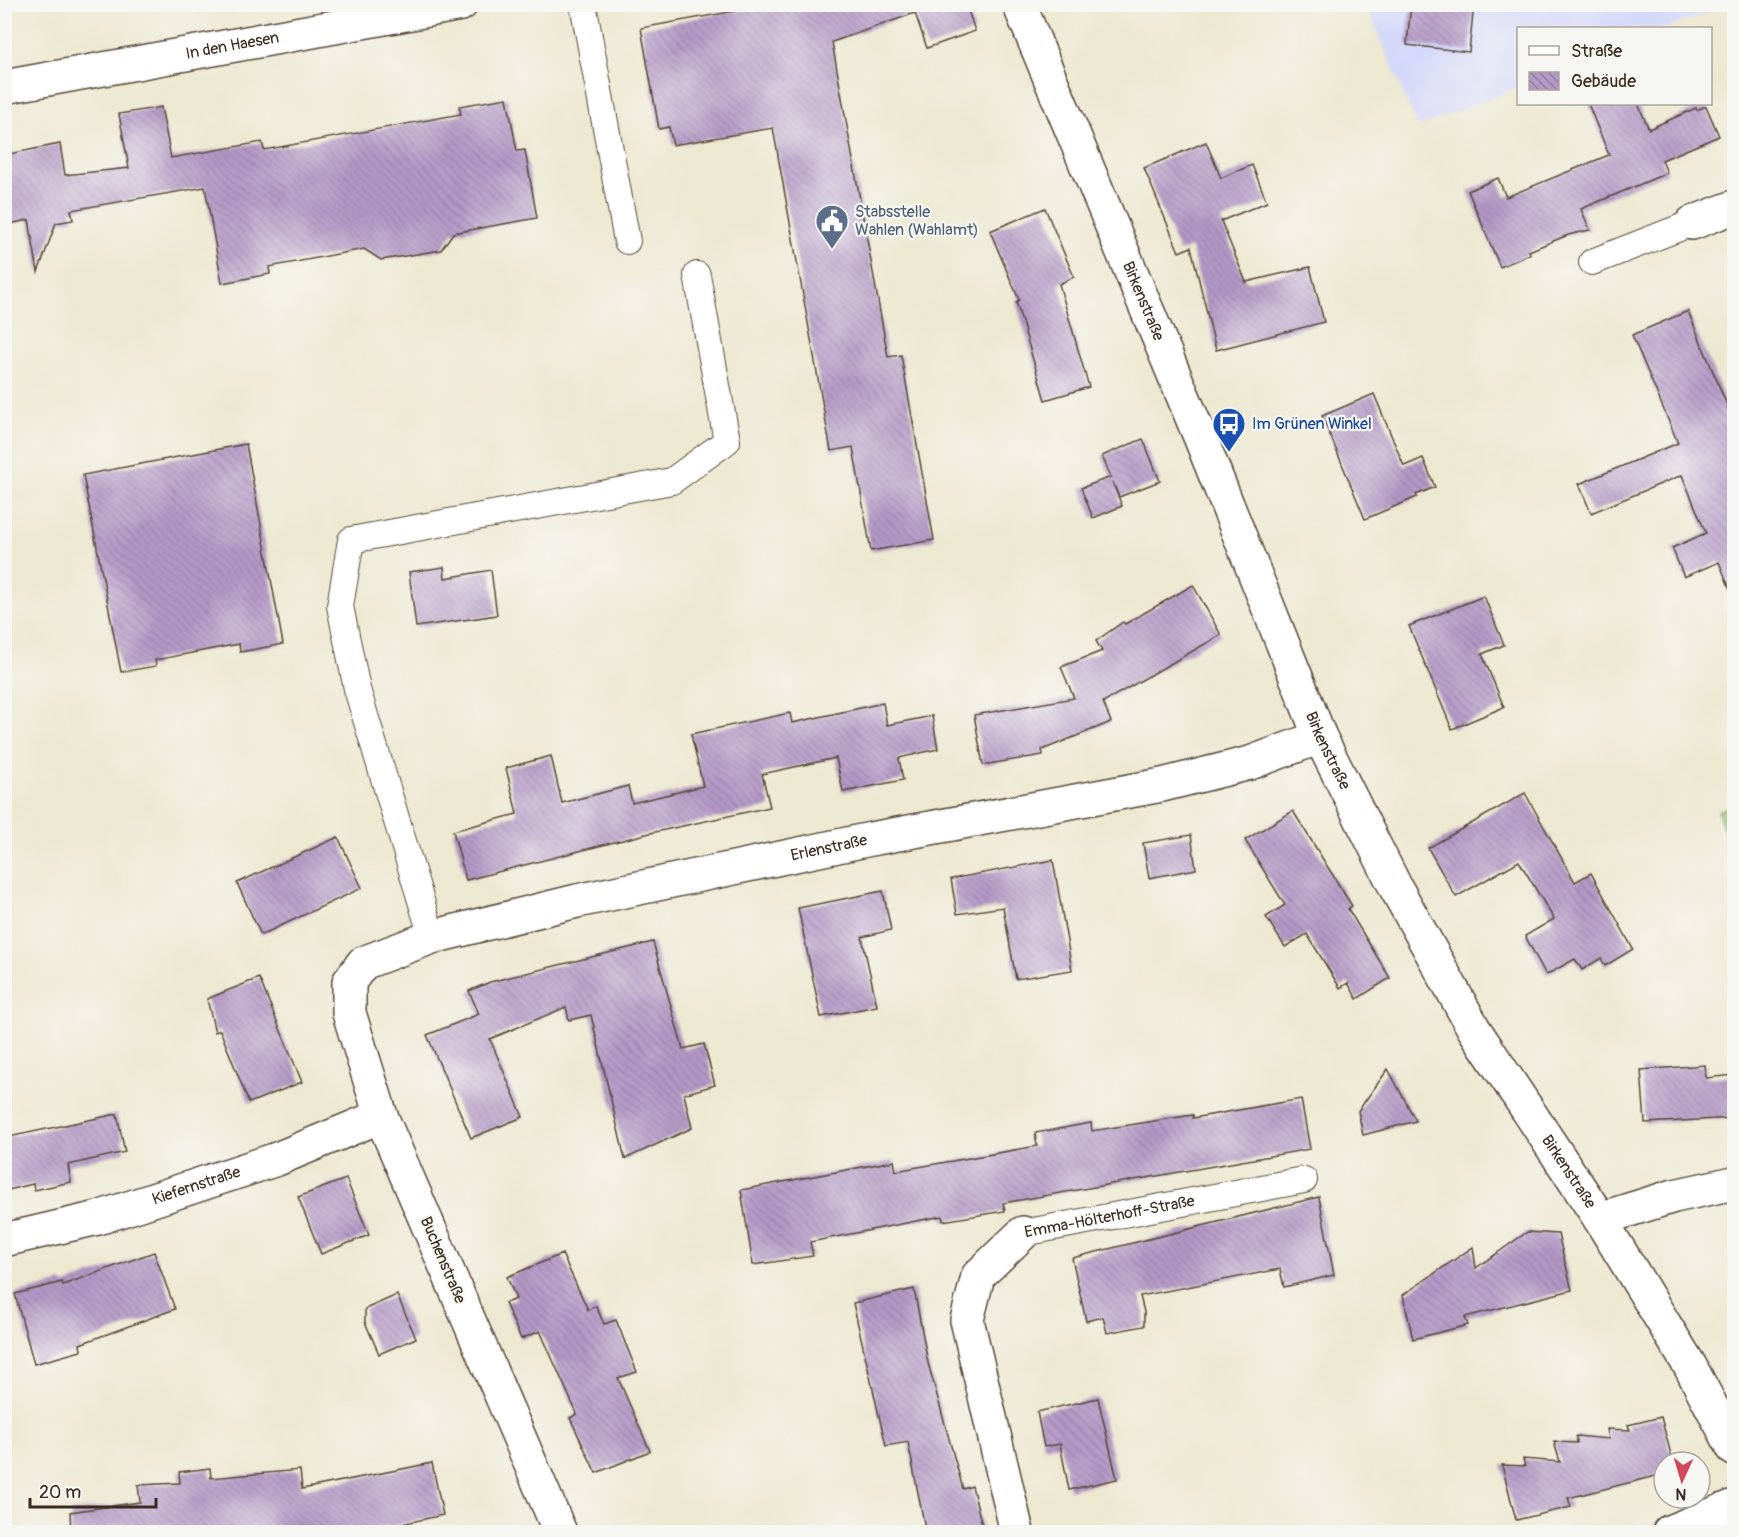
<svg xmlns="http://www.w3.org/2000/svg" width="1739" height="1537" viewBox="0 0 1739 1537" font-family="Pangolin,sans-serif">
<defs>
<pattern id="park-dots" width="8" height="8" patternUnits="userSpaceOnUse" patternTransform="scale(1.5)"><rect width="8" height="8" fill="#a1d687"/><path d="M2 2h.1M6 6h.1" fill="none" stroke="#8cb874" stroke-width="1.8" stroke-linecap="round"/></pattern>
<pattern id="building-back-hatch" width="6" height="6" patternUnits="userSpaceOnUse" patternTransform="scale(1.5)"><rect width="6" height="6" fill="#b499c7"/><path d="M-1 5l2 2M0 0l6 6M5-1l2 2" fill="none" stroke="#947da1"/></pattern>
</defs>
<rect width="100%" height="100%" fill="#f6f6f2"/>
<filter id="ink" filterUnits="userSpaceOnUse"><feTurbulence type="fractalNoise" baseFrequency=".0167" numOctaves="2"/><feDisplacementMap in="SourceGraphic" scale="12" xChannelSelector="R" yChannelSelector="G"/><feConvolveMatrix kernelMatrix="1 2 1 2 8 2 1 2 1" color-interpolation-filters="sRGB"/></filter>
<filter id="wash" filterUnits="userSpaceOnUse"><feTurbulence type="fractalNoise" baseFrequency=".008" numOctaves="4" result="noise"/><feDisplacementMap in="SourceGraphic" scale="24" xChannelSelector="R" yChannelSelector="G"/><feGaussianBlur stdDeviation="1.35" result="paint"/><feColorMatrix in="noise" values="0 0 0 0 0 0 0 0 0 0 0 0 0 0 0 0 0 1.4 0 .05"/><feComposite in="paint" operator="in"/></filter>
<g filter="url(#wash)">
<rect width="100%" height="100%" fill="#ede8d0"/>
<polygon fill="#d4d8f9" points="1717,4 1718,8 1666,28 1518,28 1518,87 1418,127 1366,5"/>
<polygon fill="url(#park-dots)" stroke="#6e8052" stroke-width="1.5" points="1734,805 1734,859 1718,811"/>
<g id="blocks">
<g fill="url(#building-back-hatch)">
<polygon points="774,4 966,4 975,31 927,48 915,13 832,42 888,357 901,355 934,540 871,551 853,447 831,451 773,128 673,145 669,127 659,129 641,28"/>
<polygon points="1411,4 1474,4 1469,52 1407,45"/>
<polygon points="507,98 517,151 525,150 537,218 453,233 441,250 381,260 364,249 269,267 270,274 222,283 205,187 71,210 73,220 56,223 38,272 29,220 4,225 4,155 60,144 65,175 129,168 119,114 161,107 171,158 262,142 264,150 461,114 459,106"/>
<polygon points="1588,104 1638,104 1649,129 1696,108 1697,110 1706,106 1719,136 1662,160 1667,173 1581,209 1590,230 1568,235 1529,251 1530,254 1500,267 1468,191 1498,178 1506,197 1609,155"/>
<polygon points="1206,142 1221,178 1252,165 1267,202 1221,221 1246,282 1310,267 1324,322 1216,350 1191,247 1179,252 1144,168"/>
<polygon points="1045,208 1074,277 1059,284 1089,387 1045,400 1016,302 1019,300 990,231"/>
<polygon points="1688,311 1734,422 1734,599 1719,562 1684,577 1672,548 1706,533 1682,475 1591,513 1579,484 1678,443 1632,335"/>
<polygon points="1374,394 1404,466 1423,458 1435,487 1416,495 1417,497 1365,519 1322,416"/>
<polygon points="1143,439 1160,481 1119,497 1112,481 1122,506 1093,518 1081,488 1111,477 1102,456"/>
<polygon points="246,444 283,644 240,652 239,644 155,660 156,666 121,672 83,475"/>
<polygon points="444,567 445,578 491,570 497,615 416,627 409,572"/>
<polygon points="1193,585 1221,635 1103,702 1111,722 1042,750 1043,755 983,765 974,715 1074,698 1061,667 1102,651 1096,641 1123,622 1125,624"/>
<polygon points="1484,596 1504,645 1482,654 1504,707 1452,729 1409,626"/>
<polygon points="883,703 887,725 932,716 938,749 899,758 903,780 843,792 836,758 762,774 770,807 646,834 466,880 453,831 517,814 506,768 551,756 562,803 628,786 632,803 703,786 691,734 790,713 792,723"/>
<polygon points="1525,793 1575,882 1591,873 1633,949 1605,966 1601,958 1582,970 1575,959 1546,975 1525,936 1554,919 1519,861 1456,897 1428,848"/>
<polygon points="1293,811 1352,906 1348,909 1390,978 1357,999 1348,983 1340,988 1307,934 1285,947 1266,917 1285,905 1245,840"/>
<polygon points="1191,835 1196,869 1149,878 1143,843"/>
<polygon points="338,837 362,888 261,935 237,883"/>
<polygon points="1053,860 1072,970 1016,979 1003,907 957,914 951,879"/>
<polygon points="883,891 891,930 862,937 877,1006 821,1017 798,908"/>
<polygon points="653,942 683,1049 704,1044 715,1085 684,1094 692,1128 625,1159 591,1015 569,1020 566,1007 490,1039 523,1117 471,1138 427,1035 479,1014 469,991 490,982"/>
<polygon points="259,978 302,1082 249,1103 220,1030 215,1032 207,999"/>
<polygon points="1705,1065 1706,1078 1734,1075 1734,1118 1645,1123 1641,1070"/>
<polygon points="1388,1069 1416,1121 1363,1135 1358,1111"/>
<polygon points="1301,1099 1310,1149 1003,1203 1005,1211 943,1221 942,1216 810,1242 813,1256 753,1265 741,1190 894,1161 896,1171 1037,1146 1035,1133 1091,1123 1092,1131 1193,1115 1193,1118"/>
<polygon points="117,1114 125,1152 68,1165 71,1182 34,1190 33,1184 4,1191 4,1138"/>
<polygon points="346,1179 369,1235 321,1254 298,1197"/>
<polygon points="1319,1197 1334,1275 1284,1287 1280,1269 1140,1296 1144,1312 1144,1326 1107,1333 1103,1317 1086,1321 1072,1258"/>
<polygon points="1527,1232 1558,1234 1572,1290 1465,1317 1468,1325 1413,1339 1403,1295 1473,1247 1476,1268"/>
<polygon points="154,1252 175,1309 80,1344 81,1351 34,1364 15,1294 62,1282 63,1285"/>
<polygon points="562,1254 588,1310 596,1306 604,1324 616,1320 637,1372 618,1378 650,1451 596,1473 570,1418 577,1414 540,1331 521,1339 505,1303 516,1299 507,1277"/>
<polygon points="914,1289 928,1363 963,1489 972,1486 984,1533 926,1533 908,1442 886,1446 853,1303"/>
<polygon points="397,1295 416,1338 379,1354 365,1322 365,1309"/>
<polygon points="1098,1398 1117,1479 1069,1490 1060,1444 1044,1447 1037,1412"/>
<polygon points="1661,1417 1673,1462 1664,1462 1664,1474 1568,1498 1571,1507 1516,1520 1502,1465 1525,1466 1523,1459 1560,1462 1554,1442 1577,1443 1576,1436 1609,1439 1607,1429 1630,1430 1628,1425"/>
<polygon points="432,1463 443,1515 397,1525 354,1533 71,1533 70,1512 140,1502 138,1485 180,1483 179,1472 210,1468 211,1478 300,1470 302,1489"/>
</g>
</g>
</g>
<g filter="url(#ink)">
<use href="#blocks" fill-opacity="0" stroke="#564639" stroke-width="1.5"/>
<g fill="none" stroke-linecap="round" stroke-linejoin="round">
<g stroke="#564639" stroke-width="28">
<g id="service">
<polyline points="583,4 627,241"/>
<polyline points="1592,262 1692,223"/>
<polyline points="432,937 357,689 340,606 351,540 672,481 727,441 697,275"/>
<path id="s1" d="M1023,1233L1304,1180"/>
</g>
</g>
<g stroke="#564639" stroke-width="36">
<g id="minor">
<path id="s2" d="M1019,4L1201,439L1320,737L1396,888L1474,1029L1600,1219L1690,1366L1734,1449"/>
<path id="s3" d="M4,87L461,4"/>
<polyline points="1692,223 1734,207"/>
<polyline points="1600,1219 1674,1196 1734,1183"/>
<path id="s4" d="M4,1240L98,1218L277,1159L381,1116"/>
<path id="s5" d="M560,1532L381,1116L349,1013V982L363,963L432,937L577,901L871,839L1162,785L1250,763L1320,737"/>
<polyline points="1017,1532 967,1320 978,1276 1023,1233"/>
<polyline points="1669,1532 1734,1506"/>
</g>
</g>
<use href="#service" stroke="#fff" stroke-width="26"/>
<use href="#minor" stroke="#fff" stroke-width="33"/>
</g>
</g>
<defs>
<g id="civic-pin" transform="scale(1.725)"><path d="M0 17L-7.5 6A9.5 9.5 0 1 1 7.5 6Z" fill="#5c6f8a" stroke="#f6f6f2"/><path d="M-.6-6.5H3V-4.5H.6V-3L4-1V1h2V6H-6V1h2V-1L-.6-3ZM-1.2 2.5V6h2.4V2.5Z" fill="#fff"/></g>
<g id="bus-pin" transform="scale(1.725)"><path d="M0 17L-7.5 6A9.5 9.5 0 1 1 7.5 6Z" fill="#1a4fb4" stroke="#f6f6f2"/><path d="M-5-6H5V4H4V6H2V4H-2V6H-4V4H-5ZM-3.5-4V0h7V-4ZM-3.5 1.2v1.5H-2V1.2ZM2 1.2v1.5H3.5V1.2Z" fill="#fff"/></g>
</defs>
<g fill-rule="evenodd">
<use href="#civic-pin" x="832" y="221"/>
<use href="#bus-pin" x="1229" y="424"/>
</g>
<g text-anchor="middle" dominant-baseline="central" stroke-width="4.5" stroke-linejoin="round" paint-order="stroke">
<g font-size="16" fill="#3b2a1e" stroke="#f6f6f2">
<text stroke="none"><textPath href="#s3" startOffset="232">In den Haesen</textPath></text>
<text stroke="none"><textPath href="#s2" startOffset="322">Birkenstraße</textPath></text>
<text stroke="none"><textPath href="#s2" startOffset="808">Birkenstraße</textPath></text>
<text stroke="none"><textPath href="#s5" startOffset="1096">Erlenstraße</textPath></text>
<text stroke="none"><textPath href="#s2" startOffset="1294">Birkenstraße</textPath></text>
<text stroke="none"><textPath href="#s4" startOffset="200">Kiefernstraße</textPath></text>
<text stroke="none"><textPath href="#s1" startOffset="88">Emma-Hölterhoff-Straße</textPath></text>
<text transform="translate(443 1260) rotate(67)">Buchenstraße</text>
</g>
<g font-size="16" fill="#4e5e75" stroke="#f6f6f2" text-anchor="start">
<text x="855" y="212">Stabsstelle<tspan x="855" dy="18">Wahlen (Wahlamt)</tspan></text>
</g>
<g font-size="16" fill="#164399" stroke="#f6f6f2" text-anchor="start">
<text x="1252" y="424">Im Grünen Winkel</text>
</g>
</g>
<rect width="1739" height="1537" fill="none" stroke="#f6f6f2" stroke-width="24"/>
<rect x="1517" y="27" width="195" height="78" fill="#f6f6f2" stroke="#aba49d" stroke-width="1.5"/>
<rect x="1529" y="46" width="30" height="9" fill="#ffffff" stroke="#aba49d" stroke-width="1.5"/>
<text x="1571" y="57" font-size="18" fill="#3b2a1e">Straße</text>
<rect x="1529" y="72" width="30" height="18" fill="url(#building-back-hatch)" stroke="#aba49d" stroke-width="1.5"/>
<text x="1571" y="87" font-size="18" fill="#3b2a1e">Gebäude</text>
<g transform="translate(1682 1480) rotate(184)"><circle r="28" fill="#f6f6f2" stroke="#aba49d" stroke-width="1.5"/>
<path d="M0-4.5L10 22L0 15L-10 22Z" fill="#d1495b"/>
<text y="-9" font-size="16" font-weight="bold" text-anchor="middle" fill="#3b2a1e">N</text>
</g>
<path d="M30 1498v9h126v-9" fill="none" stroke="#3b2a1e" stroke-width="3"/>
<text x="39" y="1498" font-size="18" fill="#3b2a1e" stroke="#f6f6f2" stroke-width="4.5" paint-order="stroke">20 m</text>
</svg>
